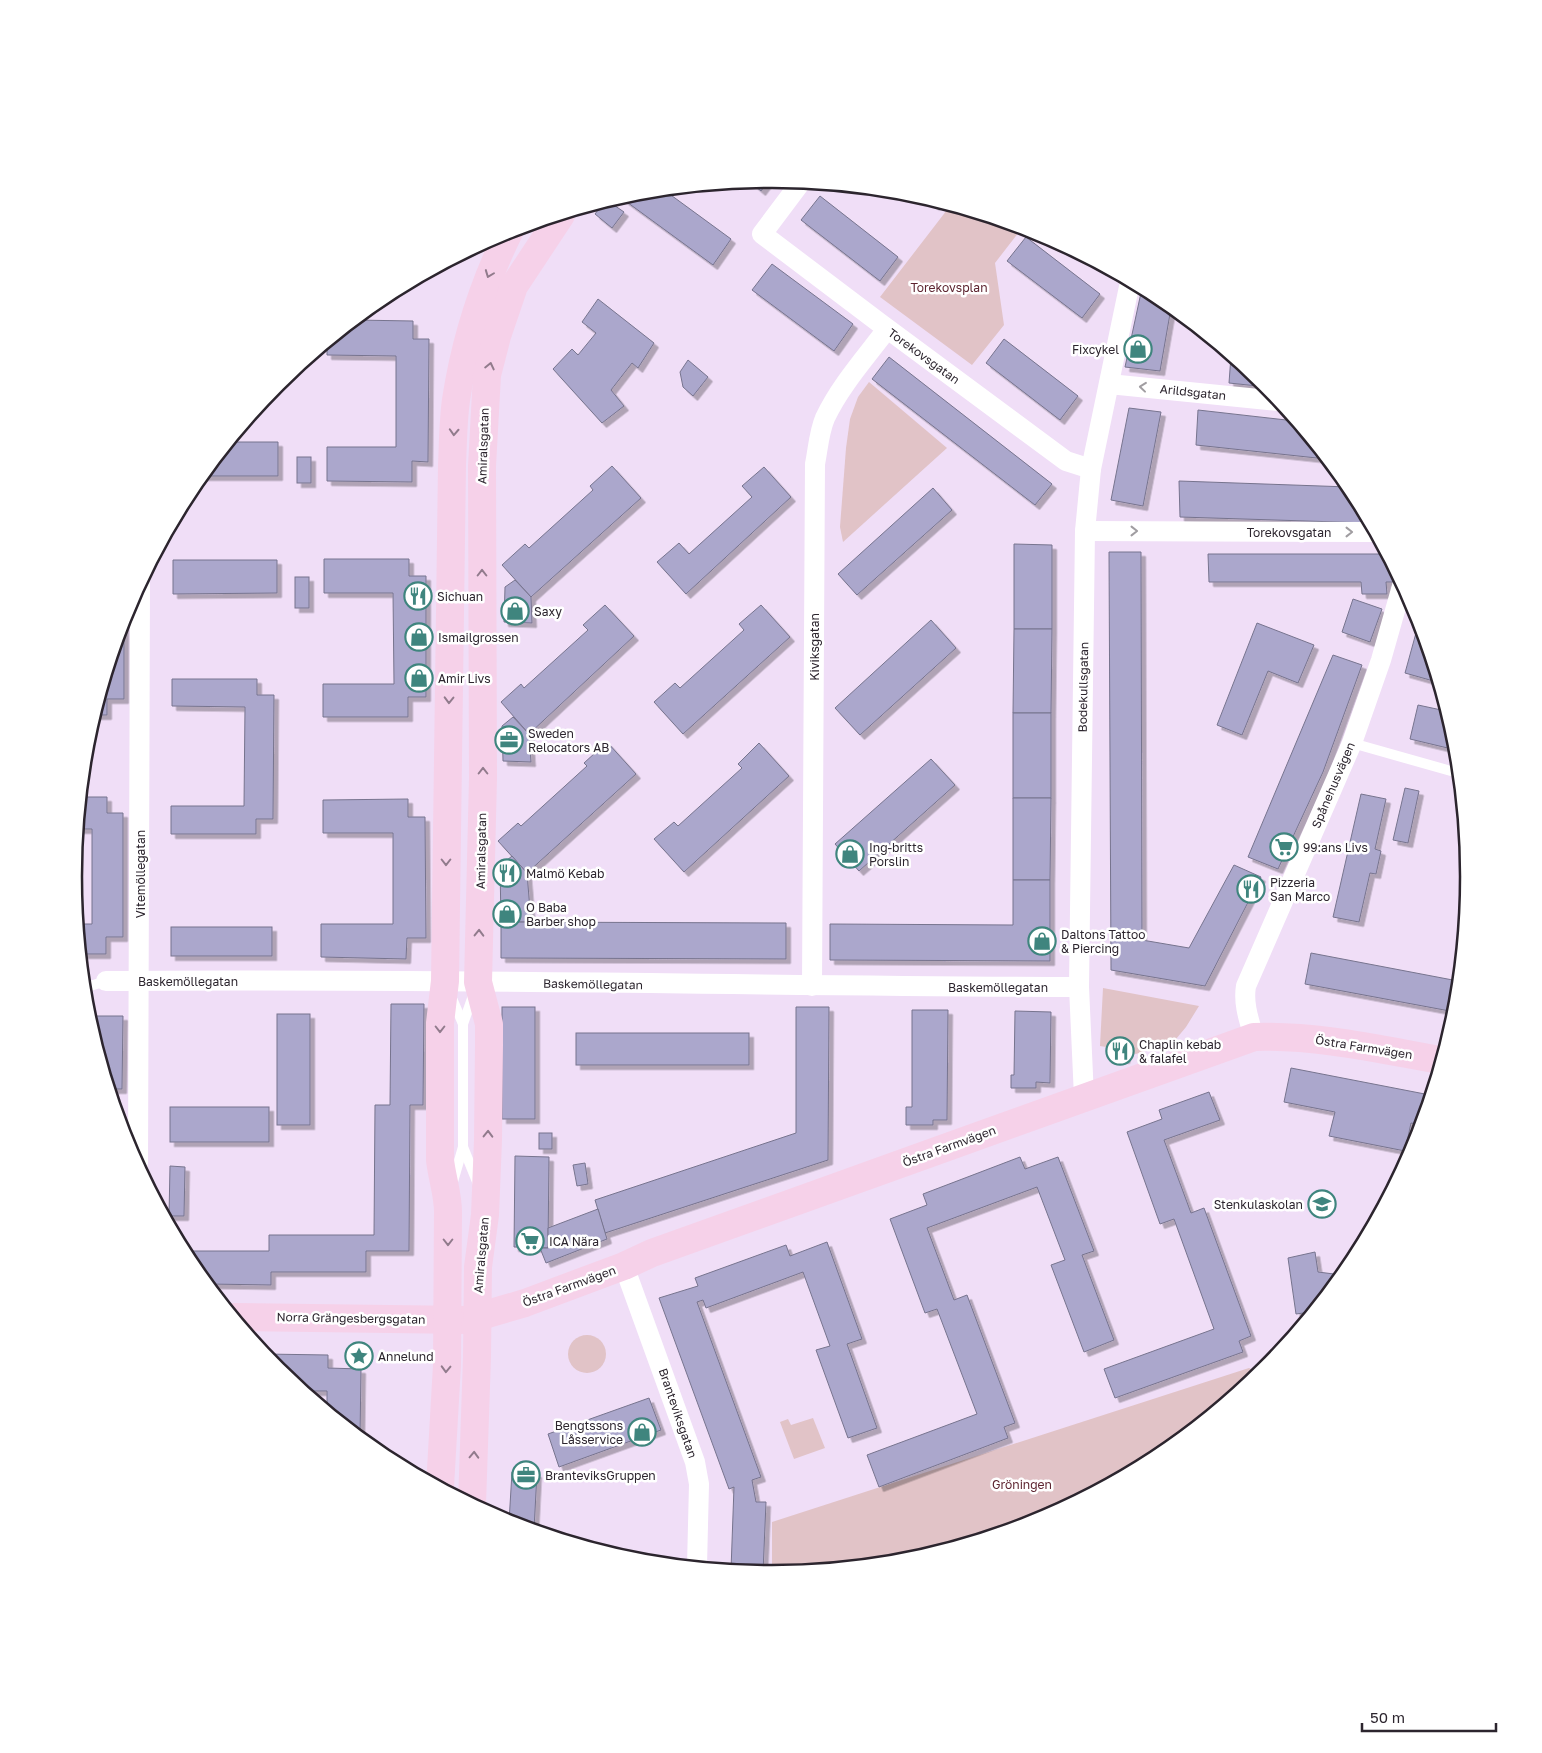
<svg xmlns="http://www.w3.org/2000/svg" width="1542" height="1753" viewBox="0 0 1542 1753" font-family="'Golos Text',sans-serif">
<defs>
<filter id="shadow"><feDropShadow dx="4.5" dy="4.5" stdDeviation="0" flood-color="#0004"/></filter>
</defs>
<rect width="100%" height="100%" fill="#f0def7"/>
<g fill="#e1c3c7">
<polygon points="950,206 1022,228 995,263 1004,325 972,365 880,297"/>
<polygon points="869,382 947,448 843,542 840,527 846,448 850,419 858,397"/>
<polygon points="1103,988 1199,1006 1186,1027 1176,1039 1136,1054 1127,1052 1129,1044 1114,1041 1112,1048 1100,1046"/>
<circle cx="587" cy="1354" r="19"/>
<polygon points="1249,1368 1259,1373 1158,1456 1038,1521 907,1560 772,1574 772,1522"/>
<polygon points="813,1418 825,1448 794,1459 780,1422 788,1419 791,1425"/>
</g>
<g fill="#aba7cc" stroke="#77748e" filter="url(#shadow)">
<polygon points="770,179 761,191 749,181"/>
<polygon points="664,190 731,239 713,265 620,197 635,193"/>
<polygon points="820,196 898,257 880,281 801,220"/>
<polygon points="925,198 937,202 935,206"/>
<polygon points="608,201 624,212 612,228 595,214 604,202"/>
<polygon points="1026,237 1100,294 1082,318 1007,261"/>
<polygon points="772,264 853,324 834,351 752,290"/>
<polygon points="1142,288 1159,297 1171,308 1160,371 1125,367"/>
<polygon points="598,299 654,343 638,368 632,363 611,390 624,406 602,423 553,369 572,349 578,355 596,333 582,322"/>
<polygon points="355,320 413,321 413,339 429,339 428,462 412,461 412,482 327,481 327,447 396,447 396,356 327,355 327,343"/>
<polygon points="1004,339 1078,396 1060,420 986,363"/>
<polygon points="1231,356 1264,384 1267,387 1229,383"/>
<polygon points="889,357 1052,484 1035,505 872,379"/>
<polygon points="688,360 708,377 693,396 683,387 680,372"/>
<polygon points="1129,408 1161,412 1143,506 1111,500"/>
<polygon points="1198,410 1295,421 1326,459 1196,445"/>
<polygon points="230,442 278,442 278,476 202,476"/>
<rect x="297" y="457" width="14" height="26"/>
<polygon points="612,466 641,498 531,597 502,565 525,544 529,548 593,490 590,486"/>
<polygon points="764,467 791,497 686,594 657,562 679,543 689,554 752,497 742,486"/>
<polygon points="1179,481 1349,487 1369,523 1180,517"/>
<polygon points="933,488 952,510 857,595 838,574"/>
<polygon points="1014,544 1052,545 1052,629 1014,629"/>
<polygon points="1109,552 1141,552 1142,940 1189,948 1234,865 1261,877 1205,986 1111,970"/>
<polygon points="1208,554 1385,554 1393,568 1393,582 1386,582 1387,594 1362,594 1361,582 1209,582"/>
<polygon points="324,559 409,559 409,576 426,576 426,697 408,697 408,717 323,717 323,684 394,684 393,593 324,593"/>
<polygon points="173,560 277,560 277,593 173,594"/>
<rect x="295" y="577" width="14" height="31"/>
<polygon points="515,580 531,597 532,623 504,622 505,587"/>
<polygon points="1353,599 1382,609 1370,642 1342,632"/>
<polygon points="605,605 634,636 529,734 501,702 521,684 524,688 588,630 583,625"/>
<polygon points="761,605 790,637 683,734 654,702 675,683 680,688 744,630 739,624"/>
<polygon points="124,618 124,699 107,699 107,715 95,715"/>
<polygon points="931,620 956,648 860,735 835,708"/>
<polygon points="1419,622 1437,682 1405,673"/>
<polygon points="1257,623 1314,645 1298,683 1268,671 1242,735 1217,725"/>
<polygon points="1014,629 1052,629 1051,713 1013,713"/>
<polygon points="1333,655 1362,665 1323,772 1278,869 1248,857"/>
<polygon points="172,679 257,679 257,695 274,695 273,819 256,819 256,834 171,834 171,806 244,806 245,707 172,706"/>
<polygon points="1418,705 1446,711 1455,741 1456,750 1410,739"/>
<rect x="1013" y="713" width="38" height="85"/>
<polygon points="513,717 529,734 531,762 503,761 502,726"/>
<polygon points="607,742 636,774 527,873 498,841 518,823 521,826 587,766 584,763"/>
<polygon points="759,743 789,776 684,872 654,839 674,822 678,826 742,768 738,764"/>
<polygon points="931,759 955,785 859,871 835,844"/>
<polygon points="1405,788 1419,791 1408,843 1393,840"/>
<polygon points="1361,794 1386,799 1375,849 1381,851 1376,874 1370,873 1359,922 1333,917"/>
<polygon points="82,797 107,797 107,813 123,813 123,937 106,937 106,954 81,954 78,924 92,924 92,829 78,829"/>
<polygon points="1013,798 1051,798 1050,880 1013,880"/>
<polygon points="408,799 408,817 425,817 426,938 407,938 406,959 321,957 321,924 393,924 393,833 323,833 323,800"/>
<polygon points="512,856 527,873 531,922 501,922 500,866"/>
<polygon points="1013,880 1050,880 1050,961 830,960 830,924 1013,925"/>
<polygon points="501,922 786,923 786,959 501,958"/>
<rect x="171" y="927" width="101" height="29"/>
<polygon points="1311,953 1458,981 1455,1012 1305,984"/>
<polygon points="391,1004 424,1004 423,1105 410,1105 409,1251 366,1251 366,1272 271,1272 271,1285 208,1284 191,1264 184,1251 269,1251 269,1235 374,1235 375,1105 390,1105"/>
<rect x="502" y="1007" width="33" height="112"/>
<polygon points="796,1007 829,1007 828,1160 605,1233 595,1200 796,1133"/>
<polygon points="912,1010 948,1010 947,1120 933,1120 933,1125 906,1125 906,1107 912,1107"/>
<polygon points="1015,1011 1051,1012 1050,1083 1036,1082 1036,1088 1011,1088 1011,1075 1014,1075"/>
<rect x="277" y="1014" width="33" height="111"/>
<polygon points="91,1016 123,1016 122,1089 110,1089 91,1024"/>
<rect x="576" y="1033" width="173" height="32"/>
<polygon points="1115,1043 1128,1046 1125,1059 1112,1056"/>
<polygon points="1291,1068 1430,1095 1421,1125 1411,1123 1405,1151 1329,1136 1335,1112 1284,1102"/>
<polygon points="1209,1092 1220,1120 1164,1140 1191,1213 1204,1208 1251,1336 1239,1341 1243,1352 1115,1398 1104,1369 1214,1329 1174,1219 1160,1224 1127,1132 1162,1119 1159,1110"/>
<rect x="170" y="1107" width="99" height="35"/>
<rect x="539" y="1133" width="13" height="16"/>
<polygon points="515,1156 549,1157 548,1248 514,1247"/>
<polygon points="1020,1157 1025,1169 1058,1157 1094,1251 1082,1255 1114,1340 1084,1352 1051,1265 1065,1260 1037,1187 927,1228 954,1300 967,1295 1015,1423 1004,1427 1008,1438 879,1487 867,1455 977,1414 937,1309 925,1313 890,1219 927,1205 923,1194"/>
<polygon points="585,1163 588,1184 577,1186 573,1165"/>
<polygon points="170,1166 185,1167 184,1216 169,1216"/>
<polygon points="598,1209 607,1239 546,1263 540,1248 548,1248 548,1228"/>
<polygon points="827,1242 862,1339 847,1344 877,1428 848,1438 816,1350 830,1346 803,1272 706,1308 703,1300 697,1302 761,1477 752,1480 756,1502 766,1502 763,1573 731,1570 734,1487 729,1489 659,1298 698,1286 695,1278 786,1245 790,1256"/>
<polygon points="1315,1252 1318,1272 1342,1275 1311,1312 1296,1314 1288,1258"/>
<polygon points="265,1354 328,1355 328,1368 361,1369 360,1437 327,1409 327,1391 304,1391 278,1369"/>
<polygon points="649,1398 661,1430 559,1467 548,1434"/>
<polygon points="512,1472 537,1473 534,1530 509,1522"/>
<polygon points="616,1555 654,1556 654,1562 635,1560"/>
</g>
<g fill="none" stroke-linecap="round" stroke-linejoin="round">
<g stroke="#fff" stroke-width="10">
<polyline points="1352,743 1458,773"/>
<polyline points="85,992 87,987 106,981"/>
<polyline points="451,996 463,1024"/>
<polyline points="463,1147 478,1184"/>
<polyline points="452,1185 463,1147 463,1024 474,993"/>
</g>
<g stroke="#fff" stroke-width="20">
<polyline points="801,182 762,234 881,324 1066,461 1091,469"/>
<polyline points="1109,384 1278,401"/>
<polyline points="1085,531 1374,532"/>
<path d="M106,981C430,978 755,986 1079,987"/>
<path d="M812,986L815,464C818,449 819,432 825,418C840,386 866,357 887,329"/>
<path d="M1254,1037C1249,1020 1243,1004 1246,986L1352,743L1381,660L1402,586"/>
<polyline points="1084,1097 1079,987 1085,531 1091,469 1130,282"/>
<polyline points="138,1163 140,584"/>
<polyline points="624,1266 695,1462 699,1484 697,1566"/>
</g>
<g stroke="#f6d1e9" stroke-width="28">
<path d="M235,1317L467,1320L525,1303L624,1266L652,1253C853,1182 1053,1108 1254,1037C1317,1035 1378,1049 1440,1060"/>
<path d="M440,1487L447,1365L448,1212C448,1194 442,1178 440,1160V1023L445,981L452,465C453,444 453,422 456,400C465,341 483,284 510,230"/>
<polyline points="472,1504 477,1357 478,1267 485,1215 488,1140 489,1045 489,1024 478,982 483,778 482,466 487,375 497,336 514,286 561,215"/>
</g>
</g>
<defs><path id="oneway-chevron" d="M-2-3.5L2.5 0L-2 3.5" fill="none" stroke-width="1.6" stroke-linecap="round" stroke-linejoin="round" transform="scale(1.25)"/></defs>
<g stroke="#917b8c">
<use href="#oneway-chevron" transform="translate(489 274) rotate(111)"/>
<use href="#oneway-chevron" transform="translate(490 366) rotate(-77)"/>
<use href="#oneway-chevron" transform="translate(454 432) rotate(93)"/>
<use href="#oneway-chevron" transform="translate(482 573) rotate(-90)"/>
<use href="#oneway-chevron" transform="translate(449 700) rotate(91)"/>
<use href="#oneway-chevron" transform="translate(483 771) rotate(-90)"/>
<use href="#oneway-chevron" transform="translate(446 862) rotate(90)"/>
<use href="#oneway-chevron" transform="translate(479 933) rotate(-89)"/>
<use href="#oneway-chevron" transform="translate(440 1029) rotate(90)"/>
<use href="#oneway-chevron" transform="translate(488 1134) rotate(-89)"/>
<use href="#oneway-chevron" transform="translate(448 1242) rotate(90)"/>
<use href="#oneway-chevron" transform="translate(446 1369) rotate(92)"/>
<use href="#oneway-chevron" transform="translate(474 1455) rotate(-88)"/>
</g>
<g stroke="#a09da1">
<use href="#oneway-chevron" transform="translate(1143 387) rotate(-174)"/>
<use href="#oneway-chevron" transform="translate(1134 531)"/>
<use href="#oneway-chevron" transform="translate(1349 532)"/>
</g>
<defs>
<g id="shop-ring" transform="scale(1.4375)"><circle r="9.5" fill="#fff" stroke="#3f857e" stroke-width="1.5"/><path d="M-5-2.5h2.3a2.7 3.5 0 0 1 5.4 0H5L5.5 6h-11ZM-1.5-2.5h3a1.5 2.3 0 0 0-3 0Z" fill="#3f857e"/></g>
<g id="restaurant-ring" transform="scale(1.4375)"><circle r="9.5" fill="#fff" stroke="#3f857e" stroke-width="1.5"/><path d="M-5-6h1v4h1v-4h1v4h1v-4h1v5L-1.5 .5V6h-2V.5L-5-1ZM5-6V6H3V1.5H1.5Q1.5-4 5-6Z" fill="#3f857e"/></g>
<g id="office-ring" transform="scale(1.4375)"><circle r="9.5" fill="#fff" stroke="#3f857e" stroke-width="1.5"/><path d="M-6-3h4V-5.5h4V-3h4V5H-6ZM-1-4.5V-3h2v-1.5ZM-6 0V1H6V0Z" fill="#3f857e"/></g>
<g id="supermarket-ring" transform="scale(1.4375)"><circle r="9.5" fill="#fff" stroke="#3f857e" stroke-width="1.5"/><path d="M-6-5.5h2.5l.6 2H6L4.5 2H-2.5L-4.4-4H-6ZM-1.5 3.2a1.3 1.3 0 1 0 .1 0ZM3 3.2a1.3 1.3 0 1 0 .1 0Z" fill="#3f857e"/></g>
<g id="school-ring" transform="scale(1.4375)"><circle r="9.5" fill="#fff" stroke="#3f857e" stroke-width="1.5"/><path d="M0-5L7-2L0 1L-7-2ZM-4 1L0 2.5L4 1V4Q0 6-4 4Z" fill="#3f857e"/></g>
<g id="sight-ring" transform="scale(1.4375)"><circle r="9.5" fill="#fff" stroke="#3f857e" stroke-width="1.5"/><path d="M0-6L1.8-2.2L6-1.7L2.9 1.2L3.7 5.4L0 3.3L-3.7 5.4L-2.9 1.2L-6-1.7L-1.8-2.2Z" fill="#3f857e"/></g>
</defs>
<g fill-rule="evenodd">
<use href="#shop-ring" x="1138" y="349"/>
<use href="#restaurant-ring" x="418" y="596"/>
<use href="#shop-ring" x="515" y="611"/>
<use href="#shop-ring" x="419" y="637"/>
<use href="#shop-ring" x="419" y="678"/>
<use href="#office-ring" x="509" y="740"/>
<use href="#supermarket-ring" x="1284" y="847"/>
<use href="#shop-ring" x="850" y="854"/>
<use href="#restaurant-ring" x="507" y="873"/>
<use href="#restaurant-ring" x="1251" y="889"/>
<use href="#shop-ring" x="507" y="914"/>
<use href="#shop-ring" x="1042" y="941"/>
<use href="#restaurant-ring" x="1120" y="1051"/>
<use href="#school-ring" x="1322" y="1204"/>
<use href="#supermarket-ring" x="530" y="1241"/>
<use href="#sight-ring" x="359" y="1356"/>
<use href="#shop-ring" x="642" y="1432"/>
<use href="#office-ring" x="526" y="1475"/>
</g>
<g text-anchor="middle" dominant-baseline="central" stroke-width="5" stroke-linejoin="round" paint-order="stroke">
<g font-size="12" fill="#5d2430" stroke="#fff">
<text x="949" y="287">Torekovsplan</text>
<text x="1022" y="1484">Gröningen</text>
</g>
<g font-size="12" fill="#2c252e" stroke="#fff" text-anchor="start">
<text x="1119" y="349" text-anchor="end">Fixcykel</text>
<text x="437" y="596">Sichuan</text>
<text x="534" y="611">Saxy</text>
<text x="438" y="637">Ismailgrossen</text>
<text x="438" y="678">Amir Livs</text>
<text x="528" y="733">Sweden<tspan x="528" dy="14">Relocators AB</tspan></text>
<text x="869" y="847">Ing-britts<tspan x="869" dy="14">Porslin</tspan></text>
<text x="1303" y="847">99:ans Livs</text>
<text x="526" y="873">Malmö Kebab</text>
<text x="1270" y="882">Pizzeria<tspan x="1270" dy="14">San Marco</tspan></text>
<text x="526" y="907">O Baba<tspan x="526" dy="14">Barber shop</tspan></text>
<text x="1061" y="934">Daltons Tattoo<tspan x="1061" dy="14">&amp; Piercing</tspan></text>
<text x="1139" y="1044">Chaplin kebab<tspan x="1139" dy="14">&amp; falafel</tspan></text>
<text x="1303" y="1204" text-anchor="end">Stenkulaskolan</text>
<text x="549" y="1241">ICA Nära</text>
<text x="378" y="1356">Annelund</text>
<text x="623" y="1425" text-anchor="end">Bengtssons<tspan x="623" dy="14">Låsservice</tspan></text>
<text x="545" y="1475">BranteviksGruppen</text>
</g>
<g font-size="12" fill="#2c252e" stroke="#fff">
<text transform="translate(924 356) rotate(36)">Torekovsgatan</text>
<text transform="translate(1193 392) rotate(6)">Arildsgatan</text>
<text transform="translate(483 446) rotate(-88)">Amiralsgatan</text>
<text x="1289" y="532">Torekovsgatan</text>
<text transform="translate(814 647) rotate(-90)">Kiviksgatan</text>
<text transform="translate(1083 687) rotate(-89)">Bodekullsgatan</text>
<text transform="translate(1333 785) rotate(-67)">Spånehusvägen</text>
<text transform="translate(481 851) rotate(-89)">Amiralsgatan</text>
<text transform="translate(140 874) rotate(-90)">Vitemöllegatan</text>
<text x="188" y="981">Baskemöllegatan</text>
<text transform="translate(593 984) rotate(1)">Baskemöllegatan</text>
<text x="998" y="987">Baskemöllegatan</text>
<text transform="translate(1364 1047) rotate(9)">Östra Farmvägen</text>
<text transform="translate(949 1146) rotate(-20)">Östra Farmvägen</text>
<text transform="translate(481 1255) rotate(-85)">Amiralsgatan</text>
<text transform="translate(569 1286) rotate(-20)">Östra Farmvägen</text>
<text transform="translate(351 1318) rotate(1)">Norra Grängesbergsgatan</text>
<text transform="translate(678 1413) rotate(71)">Branteviksgatan</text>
</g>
</g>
<path d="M0 0H1542V1753H0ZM770 188H772A688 688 0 0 1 1460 876V877A688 688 0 0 1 772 1565H770A688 688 0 0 1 82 877V876A688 688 0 0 1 770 188Z" fill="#fff" fill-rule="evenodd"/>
<path fill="none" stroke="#2c252e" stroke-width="2.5" d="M770 188H772A688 688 0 0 1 1460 876V877A688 688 0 0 1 772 1565H770A688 688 0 0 1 82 877V876A688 688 0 0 1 770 188Z"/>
<path d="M1362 1723v8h134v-8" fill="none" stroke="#2c252e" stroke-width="2.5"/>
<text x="1370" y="1723" font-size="15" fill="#2c252e" stroke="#ffffff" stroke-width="4" paint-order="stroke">50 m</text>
</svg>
